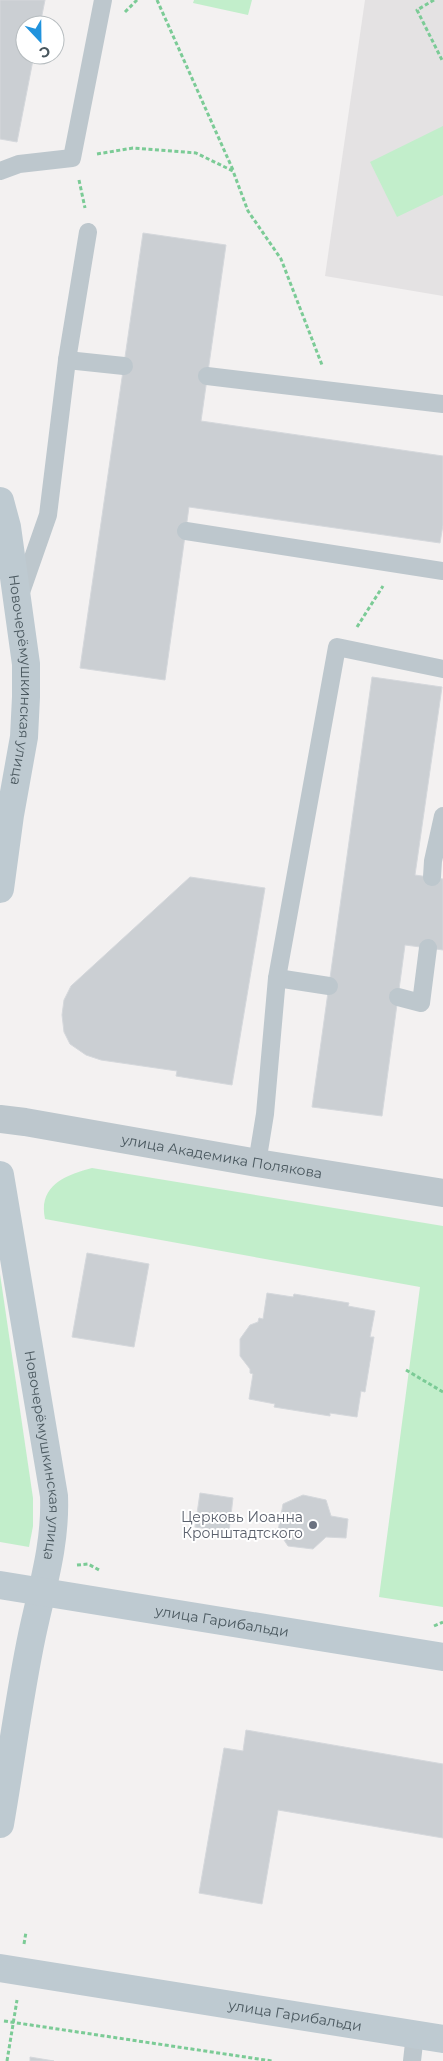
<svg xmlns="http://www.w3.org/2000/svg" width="443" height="2061" viewBox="0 0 443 2061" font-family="Montserrat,sans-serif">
<rect width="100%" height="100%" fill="#f3f1f1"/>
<polygon fill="#e4e2e3" points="365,0 443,0 443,296 325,276"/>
<g fill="#c2eecb">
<polygon points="194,0 252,0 248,15 193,3"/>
<polygon points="443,126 443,195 397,217 370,162"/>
<path d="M92,1168L443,1226V1607L379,1597L420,1287L45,1219C38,1186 65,1175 92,1168Z"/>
<polygon points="0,1274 33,1498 33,1526 29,1547 0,1542"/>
</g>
<g fill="#cbcfd3" stroke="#d5d8dc">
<polygon points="0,0 45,0 40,25 25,25 25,55 34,55 17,142 0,139"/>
<polygon points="143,233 226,245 201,421 443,456 443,525 440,543 189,507 165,680 80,668"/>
<polygon points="372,677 442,687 415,875 443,879 443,950 405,945 382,1116 312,1107"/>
<polygon points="190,877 265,888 232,1085 176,1076 177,1071 101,1060 86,1055 70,1044 64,1032 62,1015 64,1000 71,986"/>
<polygon points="87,1253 149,1264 134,1347 72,1337"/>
<polygon points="267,1293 293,1297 294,1294 349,1303 348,1306 375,1311 370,1337 374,1337 365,1392 361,1391 357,1417 330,1413 330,1416 274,1407 275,1404 249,1399 253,1374 250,1373 250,1369 240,1356 240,1339 250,1325 258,1322 259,1318 263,1319"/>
<polygon points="200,1493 233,1498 229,1532 195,1527"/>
<polygon points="303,1495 326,1500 331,1516 348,1519 346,1538 326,1537 313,1549 288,1546 278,1531 283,1504"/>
<polygon points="246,1730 443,1764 443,1838 278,1810 262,1904 199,1893 224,1748 243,1751"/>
<polygon points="30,2057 54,2061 30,2061"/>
</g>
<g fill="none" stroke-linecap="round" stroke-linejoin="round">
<g stroke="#7bcb96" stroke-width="3" stroke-dasharray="4 2.5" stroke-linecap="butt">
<polyline points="157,0 233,170"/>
<polyline points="434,0 417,10 443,62"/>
<polyline points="125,12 137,0"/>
<polyline points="97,154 133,148 196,153 233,171 248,211 281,259 322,365"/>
<polyline points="79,180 85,208"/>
<polyline points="357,627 383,586"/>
<polyline points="406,1370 443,1392"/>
<polyline points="77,1565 88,1564 101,1571"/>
<polyline points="434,1626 443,1622"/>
<polyline points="24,1944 26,1932"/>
<polyline points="4,2021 272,2061"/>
<polyline points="7,2061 17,2000"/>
</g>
<g stroke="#bdc7cd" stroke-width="18">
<polyline points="0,171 19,164 72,158 103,0"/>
<polyline points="67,360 124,366"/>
<polyline points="207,376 443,404"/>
<polyline points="186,531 443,571"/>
<polyline points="20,595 48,515 67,360 88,232"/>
<polyline points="432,877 433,861 443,816"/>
<polyline points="277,978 329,986"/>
<polyline points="398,997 421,1003 428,948"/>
<polyline points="257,1163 265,1114 277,978 337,647 443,669"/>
<polyline points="412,2061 415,2034"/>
</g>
<path stroke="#bdc7cd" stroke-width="28" id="s1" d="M0,1119L25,1122L257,1163L443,1193"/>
<g stroke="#becad1" stroke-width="28">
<path id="s2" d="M0,501L7,527L26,664V697L24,737L10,815L0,889"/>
<path id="s3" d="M0,1175L54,1496C56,1544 42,1588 32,1635C19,1697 11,1761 0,1824"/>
<path id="s4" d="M0,1585L443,1657"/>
<path id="s5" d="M0,1968L443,2039"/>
</g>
</g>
<circle fill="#6b7280" stroke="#fff" stroke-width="2" cx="313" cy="1525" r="5"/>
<g text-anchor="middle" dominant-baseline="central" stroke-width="4" stroke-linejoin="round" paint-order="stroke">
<g font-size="14" fill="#49575e" stroke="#fff">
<text stroke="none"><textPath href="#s2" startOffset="181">Новочерёмушкинская улица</textPath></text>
<text stroke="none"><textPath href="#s1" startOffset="225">улица Академика Полякова</textPath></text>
<text stroke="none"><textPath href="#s3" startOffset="284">Новочерёмушкинская улица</textPath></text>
<text stroke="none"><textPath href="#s4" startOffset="225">улица Гарибальди</textPath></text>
<text stroke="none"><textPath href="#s5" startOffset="299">улица Гарибальди</textPath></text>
</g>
<g font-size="14" fill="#5b616d" stroke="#fff" text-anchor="end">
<text x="303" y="1517">Церковь Иоанна<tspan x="303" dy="16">Кронштадтского</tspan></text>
</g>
</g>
<g transform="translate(40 40) rotate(158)"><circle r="24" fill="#ffffff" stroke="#b6bcbf"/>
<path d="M0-4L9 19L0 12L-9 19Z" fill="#2193dd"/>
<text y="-8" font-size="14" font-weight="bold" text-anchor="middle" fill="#49575e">С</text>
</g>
</svg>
